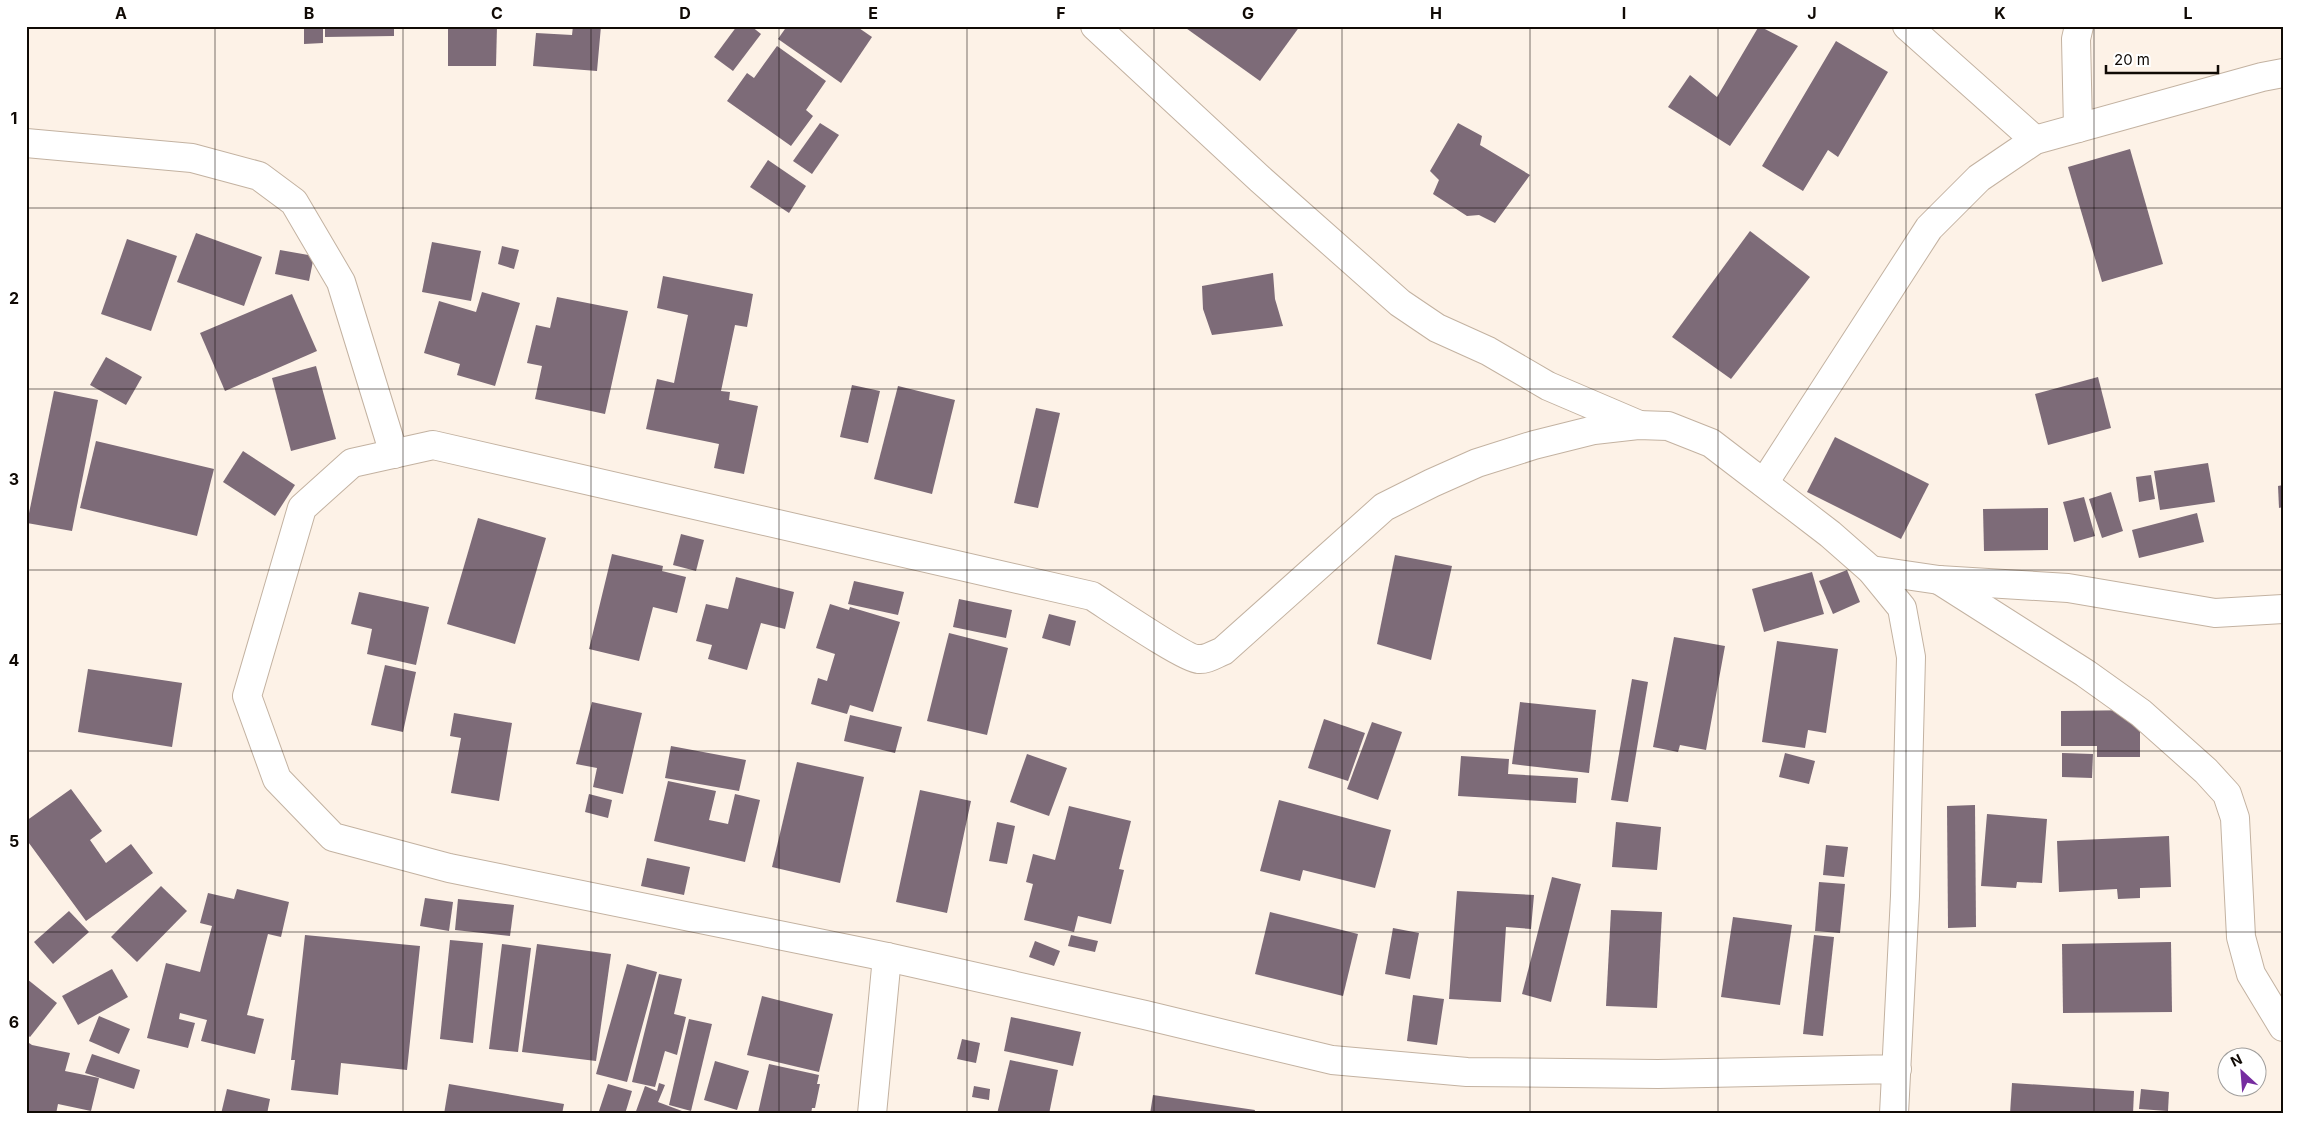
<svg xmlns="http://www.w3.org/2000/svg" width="2309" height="1140" font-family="Inter,sans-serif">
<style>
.building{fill:#7d6b78}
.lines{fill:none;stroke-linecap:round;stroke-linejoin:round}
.minor-casing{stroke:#c3b2a1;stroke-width:30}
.minor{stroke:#fff;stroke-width:28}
.grid{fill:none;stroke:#100a05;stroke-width:1;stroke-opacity:0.55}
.neatline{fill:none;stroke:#100a05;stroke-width:2}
.grid-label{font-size:16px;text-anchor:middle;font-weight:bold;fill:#100a05}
</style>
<rect width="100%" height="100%" fill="#fdf2e7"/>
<g class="building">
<path d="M304,26h19v17l-19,1z"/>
<path d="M325,26h69v10l-69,1z"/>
<path d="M448,26h49l-1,40h-48z"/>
<path d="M573,26h28l-4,45 -64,-5 3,-33 36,2z"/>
<path d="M737,26h14l10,8 -28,37 -19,-14z"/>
<path d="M787,26h69l16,11 -31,46 -63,-44z"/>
<path d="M1183,26h117l-40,55z"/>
<path d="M1759,26l39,20 -68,100 -62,-39 22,-32 27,22z"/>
<path d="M1836,41l52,31 -50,85 -10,-7 -25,41 -41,-25z"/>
<path d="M777,46l49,35 -20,29 7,6 -22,30 -64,-45 20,-28 7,5z"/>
<path d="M820,123l19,12 -27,39 -19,-13z"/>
<path d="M1458,123l24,13 -2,9 50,30 -35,48 -16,-8 -12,1 -34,-22 6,-14 -9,-9z"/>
<path d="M2130,149l33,115 -61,18 -34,-115z"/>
<path d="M768,160l38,26 -17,27 -39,-26z"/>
<path d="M1750,231l60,46 -79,102 -59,-42z"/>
<path d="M196,233l66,24 -18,49 -67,-24z"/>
<path d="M127,239l50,17 -26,75 -50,-17z"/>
<path d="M432,242l49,9 -10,50 -49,-9z"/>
<path d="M502,246l17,4 -5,19 -16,-5z"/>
<path d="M280,250l34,6 -5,25 -34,-7z"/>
<path d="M1273,273l2,26 8,27 -71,9 -9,-26 -1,-23z"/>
<path d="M663,276l90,18 -6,33 -12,-2 -14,66 9,1 -1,8 29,6 -14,68 -30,-6 5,-24 -73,-15 11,-50 17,4 14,-68 -31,-7z"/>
<path d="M482,292l38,11 -25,83 -38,-11 3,-11 -36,-11 15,-52 37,11z"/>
<path d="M292,294l25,57 -92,40 -25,-58z"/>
<path d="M557,297l71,14 -23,103 -70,-15 7,-33 -15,-3 9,-38 14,3z"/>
<path d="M106,357l36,20 -16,28 -36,-20z"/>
<path d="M316,366l20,73 -45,12 -19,-73z"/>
<path d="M2098,377l13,51 -63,17 -13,-51z"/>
<path d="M852,385l28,6 -12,52 -28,-6z"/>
<path d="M898,386l57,14 -23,94 -58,-15z"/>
<path d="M54,391l44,9 -26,131 -45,-8z"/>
<path d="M1036,408l24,5 -22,95 -24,-5z"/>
<path d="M1835,437l94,47 -28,55 -94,-47z"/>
<path d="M96,441l118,28 -17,67 -117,-28z"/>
<path d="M243,451l52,34 -20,31 -52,-34z"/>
<path d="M2208,463l7,39 -55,8 -6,-39z"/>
<path d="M2151,475l4,24 -16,3 -3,-25z"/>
<path d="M2283,485v22l-4,1 -1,-22z"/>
<path d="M2111,492l12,39 -21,7 -13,-39z"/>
<path d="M2084,497l11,39 -21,6 -11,-40z"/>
<path d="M2048,508v42l-64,1 -1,-42z"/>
<path d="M2197,513l7,29 -65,16 -7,-28z"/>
<path d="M478,518l68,20 -31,106 -68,-20z"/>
<path d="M681,534l23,6 -8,31 -23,-6z"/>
<path d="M612,554l51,12 -1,5 24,6 -9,36 -24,-6 -14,54 -50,-12z"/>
<path d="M1395,555l57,11 -21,94 -54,-16z"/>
<path d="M1847,570l13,32 -27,12 -14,-33z"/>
<path d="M1812,572l12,42 -60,18 -12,-43z"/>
<path d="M736,577l58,15 -9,37 -24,-6 -14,47 -39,-11 4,-14 -16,-4 10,-37 22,5z"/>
<path d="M854,581l50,11 -6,23 -50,-11z"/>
<path d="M359,592l70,15 -13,58 -49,-11 5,-25 -21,-5z"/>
<path d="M959,599l53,11 -6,28 -53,-11z"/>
<path d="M830,604l19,6 1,-3 50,15 -27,90 -23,-7 -3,9 -36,-10 7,-26 9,3 8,-27 -19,-6z"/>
<path d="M1049,614l27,7 -6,25 -28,-8z"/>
<path d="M949,633l59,15 -21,87 -60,-14z"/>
<path d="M1674,637l51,9 -19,104 -26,-5 -2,7 -25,-5z"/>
<path d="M1777,641l61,8 -12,84 -18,-3 -3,18 -43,-6z"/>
<path d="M385,665l31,7 -13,60 -32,-7z"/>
<path d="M88,669l94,14 -10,64 -94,-15z"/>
<path d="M1632,679l16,3 -20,120 -17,-2z"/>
<path d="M592,702l50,11 -19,81 -30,-7 4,-19 -21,-4z"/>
<path d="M1520,702l76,8 -7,63 -77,-9z"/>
<path d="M2140,710v47h-43v-11h-36v-35z"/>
<path d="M454,713l58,10 -13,78 -48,-8 10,-55 -11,-2z"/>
<path d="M850,715l52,12 -7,26 -51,-12z"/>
<path d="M1324,719l41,14 -17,48 -40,-13z"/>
<path d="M1372,722l30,10 -24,68 -31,-11z"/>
<path d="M671,746l75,14 -7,31 -74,-13z"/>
<path d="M1785,753l30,8 -6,23 -30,-7z"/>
<path d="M2062,753l31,1 -1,24 -30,-1z"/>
<path d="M1027,754l40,14 -18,48 -39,-14z"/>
<path d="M1461,756l48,3 -1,15 70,4 -2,25 -118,-7z"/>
<path d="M797,762l67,15 -24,106 -68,-16z"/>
<path d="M668,781l48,10 -7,29 19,4 7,-30 25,6 -15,62 -91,-21z"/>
<path d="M71,789l31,42 -12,9 16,23 25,-19 22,29 -67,48 -60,-82v-18z"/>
<path d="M920,790l51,11 -24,112 -51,-11z"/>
<path d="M589,794l23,6 -4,18 -23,-6z"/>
<path d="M1279,800l112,30 -16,58 -72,-18 -3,11 -40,-10z"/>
<path d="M1975,805l1,122 -28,1 -1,-122z"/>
<path d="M1069,806l62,15 -12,48 5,1 -13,54 -33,-8 -4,16 -50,-12 9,-36 -7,-2 7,-28 22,6z"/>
<path d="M1987,814l60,5 -5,64 -25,-1 -1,6 -35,-2z"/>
<path d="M997,822l18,4 -8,38 -18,-3z"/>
<path d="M1616,822l45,5 -4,43 -45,-3z"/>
<path d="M2169,836l2,51 -31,1v10l-22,1 -1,-10 -58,3 -2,-51z"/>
<path d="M1826,845l22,2 -4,30 -21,-2z"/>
<path d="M647,858l43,9 -6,28 -43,-9z"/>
<path d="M1552,877l29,7 -30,118 -29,-8z"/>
<path d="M1819,882l26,2 -5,49 -25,-2z"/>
<path d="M161,886l26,25 -50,51 -26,-25z"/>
<path d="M237,889l52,13 -8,35 -13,-3 -21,81 17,4 -9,35 -54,-13 6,-21 -27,-7 -1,6 16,4 -7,25 -41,-10 19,-75 34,9 12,-46 -12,-3 8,-30 26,6z"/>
<path d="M1457,891l77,4 -3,34 -25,-2 -5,75 -52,-3z"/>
<path d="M425,898l28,4 -4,29 -29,-5z"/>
<path d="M458,899l56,6 -4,31 -55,-6z"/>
<path d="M1611,910l51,2 -5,96 -51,-2z"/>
<path d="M69,911l20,21 -36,32 -19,-22z"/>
<path d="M1270,912l88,22 -15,62 -88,-22z"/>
<path d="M1733,917l59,8 -12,80 -59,-8z"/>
<path d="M1393,928l26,5 -9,46 -25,-5z"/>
<path d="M305,935l115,11 -13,124 -66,-7 -3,32 -47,-5 4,-30h-4z"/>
<path d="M1071,935l27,6 -3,11 -27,-6z"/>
<path d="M1814,935l20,2 -11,99 -20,-2z"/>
<path d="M450,940l33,3 -10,100 -33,-4z"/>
<path d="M1035,941l25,10 -6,15 -25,-9z"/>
<path d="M2171,942l1,70 -109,1 -1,-69z"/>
<path d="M502,944l29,4 -13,104 -29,-3z"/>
<path d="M537,944l74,10 -15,107 -74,-9z"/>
<path d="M627,964l30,8 -30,110 -31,-8z"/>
<path d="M112,969l16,28 -50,28 -16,-29z"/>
<path d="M659,974l23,5 -8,35 12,3 -9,38 -12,-4 -10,36 -23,-5z"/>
<path d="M27,979l30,24 -27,34 -4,-3z"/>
<path d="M1413,995l31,4 -7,46 -30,-4z"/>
<path d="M762,996l71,18 -14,58 -72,-17z"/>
<path d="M99,1016l31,13 -11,25 -30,-13z"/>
<path d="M1011,1017l70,15 -8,34 -69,-15z"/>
<path d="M689,1019l23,5 -21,87 -22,-6z"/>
<path d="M962,1039l18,4 -4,20 -19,-4z"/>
<path d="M26,1041l6,4 38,8 -5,18 34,7 -8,33 -33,-7 -2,10h-30z"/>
<path d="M92,1054l48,16 -6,19 -49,-16z"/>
<path d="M1010,1060l48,10 -9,44h-52z"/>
<path d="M715,1061l34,10 -12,39 -33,-10z"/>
<path d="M769,1064l50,11 -2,9h3l-5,24h-3l-1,6 -53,-1z"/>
<path d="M659,1083l6,2 -7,17 32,12h-55l10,-28 12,5z"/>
<path d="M2012,1083l122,8 -1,23h-123z"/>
<path d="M449,1084l115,20 -2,10h-118z"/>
<path d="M608,1084l24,7 -7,23h-27z"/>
<path d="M974,1086l16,3 -1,11 -17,-3z"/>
<path d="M227,1089l43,10 -3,15h-46z"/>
<path d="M2141,1089l28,3 -1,19 -29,-2z"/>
<path d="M1153,1095l102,15 -1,4h-104z"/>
</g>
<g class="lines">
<defs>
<g id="minor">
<path d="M1095,26l165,153 140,124 37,25 51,23 60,35 89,38"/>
<path d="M1907,26l128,114"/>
<path d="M2078,128l-2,-89 3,-13"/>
<path d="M26,143l166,15 67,18 35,26 47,80 53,172"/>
<path d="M1764,483l165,-255 50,-50 56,-38 227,-63 21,-4"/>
<path d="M1871,570l68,10 129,8 147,25 68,-4"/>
<path d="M1939,580l146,93 56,40 65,58 21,23 8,24 6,119 10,37 32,53"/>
<path d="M872,1114l15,-157"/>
<path d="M1894,1114l11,-218 6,-239 -9,-49 -31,-38 -41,-36 -119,-91 -43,-17 -30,-1 -44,5 -60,15 -57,18 -45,20 -48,24 -161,144c-8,3 -16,9 -25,8 -12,0 -90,-53 -106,-63l-659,-151 -81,18 -50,45 -55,188 30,83 56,58 116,31 438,89 258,58 187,45 135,12 191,2 239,-5"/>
</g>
</defs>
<use href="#minor" class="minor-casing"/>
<use href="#minor" class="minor"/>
</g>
<path class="grid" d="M215,26v1088M403,26v1088M591,26v1088M779,26v1088M967,26v1088M1154,26v1088M1342,26v1088M1530,26v1088M1718,26v1088M1906,26v1088M2094,26v1088M26,208h2257M26,389h2257M26,570h2257M26,751h2257M26,932h2257"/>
<rect width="2309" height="1140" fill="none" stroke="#ffffff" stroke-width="55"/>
<g transform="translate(2242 1072) rotate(334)"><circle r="24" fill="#ffffff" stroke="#9f9d9b"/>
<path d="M0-4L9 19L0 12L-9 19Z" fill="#762da0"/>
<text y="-8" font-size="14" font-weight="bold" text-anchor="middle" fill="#100a05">N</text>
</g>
<path d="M2106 65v8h112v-8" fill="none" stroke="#100a05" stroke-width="2.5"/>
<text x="2114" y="65" font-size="15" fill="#100a05" stroke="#ffffff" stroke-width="4" paint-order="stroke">20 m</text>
<rect x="28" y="28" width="2254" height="1084" class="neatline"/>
<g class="grid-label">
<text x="121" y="19">A</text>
<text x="309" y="19">B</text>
<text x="497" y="19">C</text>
<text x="685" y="19">D</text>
<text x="873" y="19">E</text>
<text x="1061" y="19">F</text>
<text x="1248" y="19">G</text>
<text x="1436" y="19">H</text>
<text x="1624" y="19">I</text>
<text x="1812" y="19">J</text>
<text x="2000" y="19">K</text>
<text x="2188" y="19">L</text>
<text x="14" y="124">1</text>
<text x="14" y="304">2</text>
<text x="14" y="485">3</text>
<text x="14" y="666">4</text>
<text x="14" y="847">5</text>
<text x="14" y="1028">6</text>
</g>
</svg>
